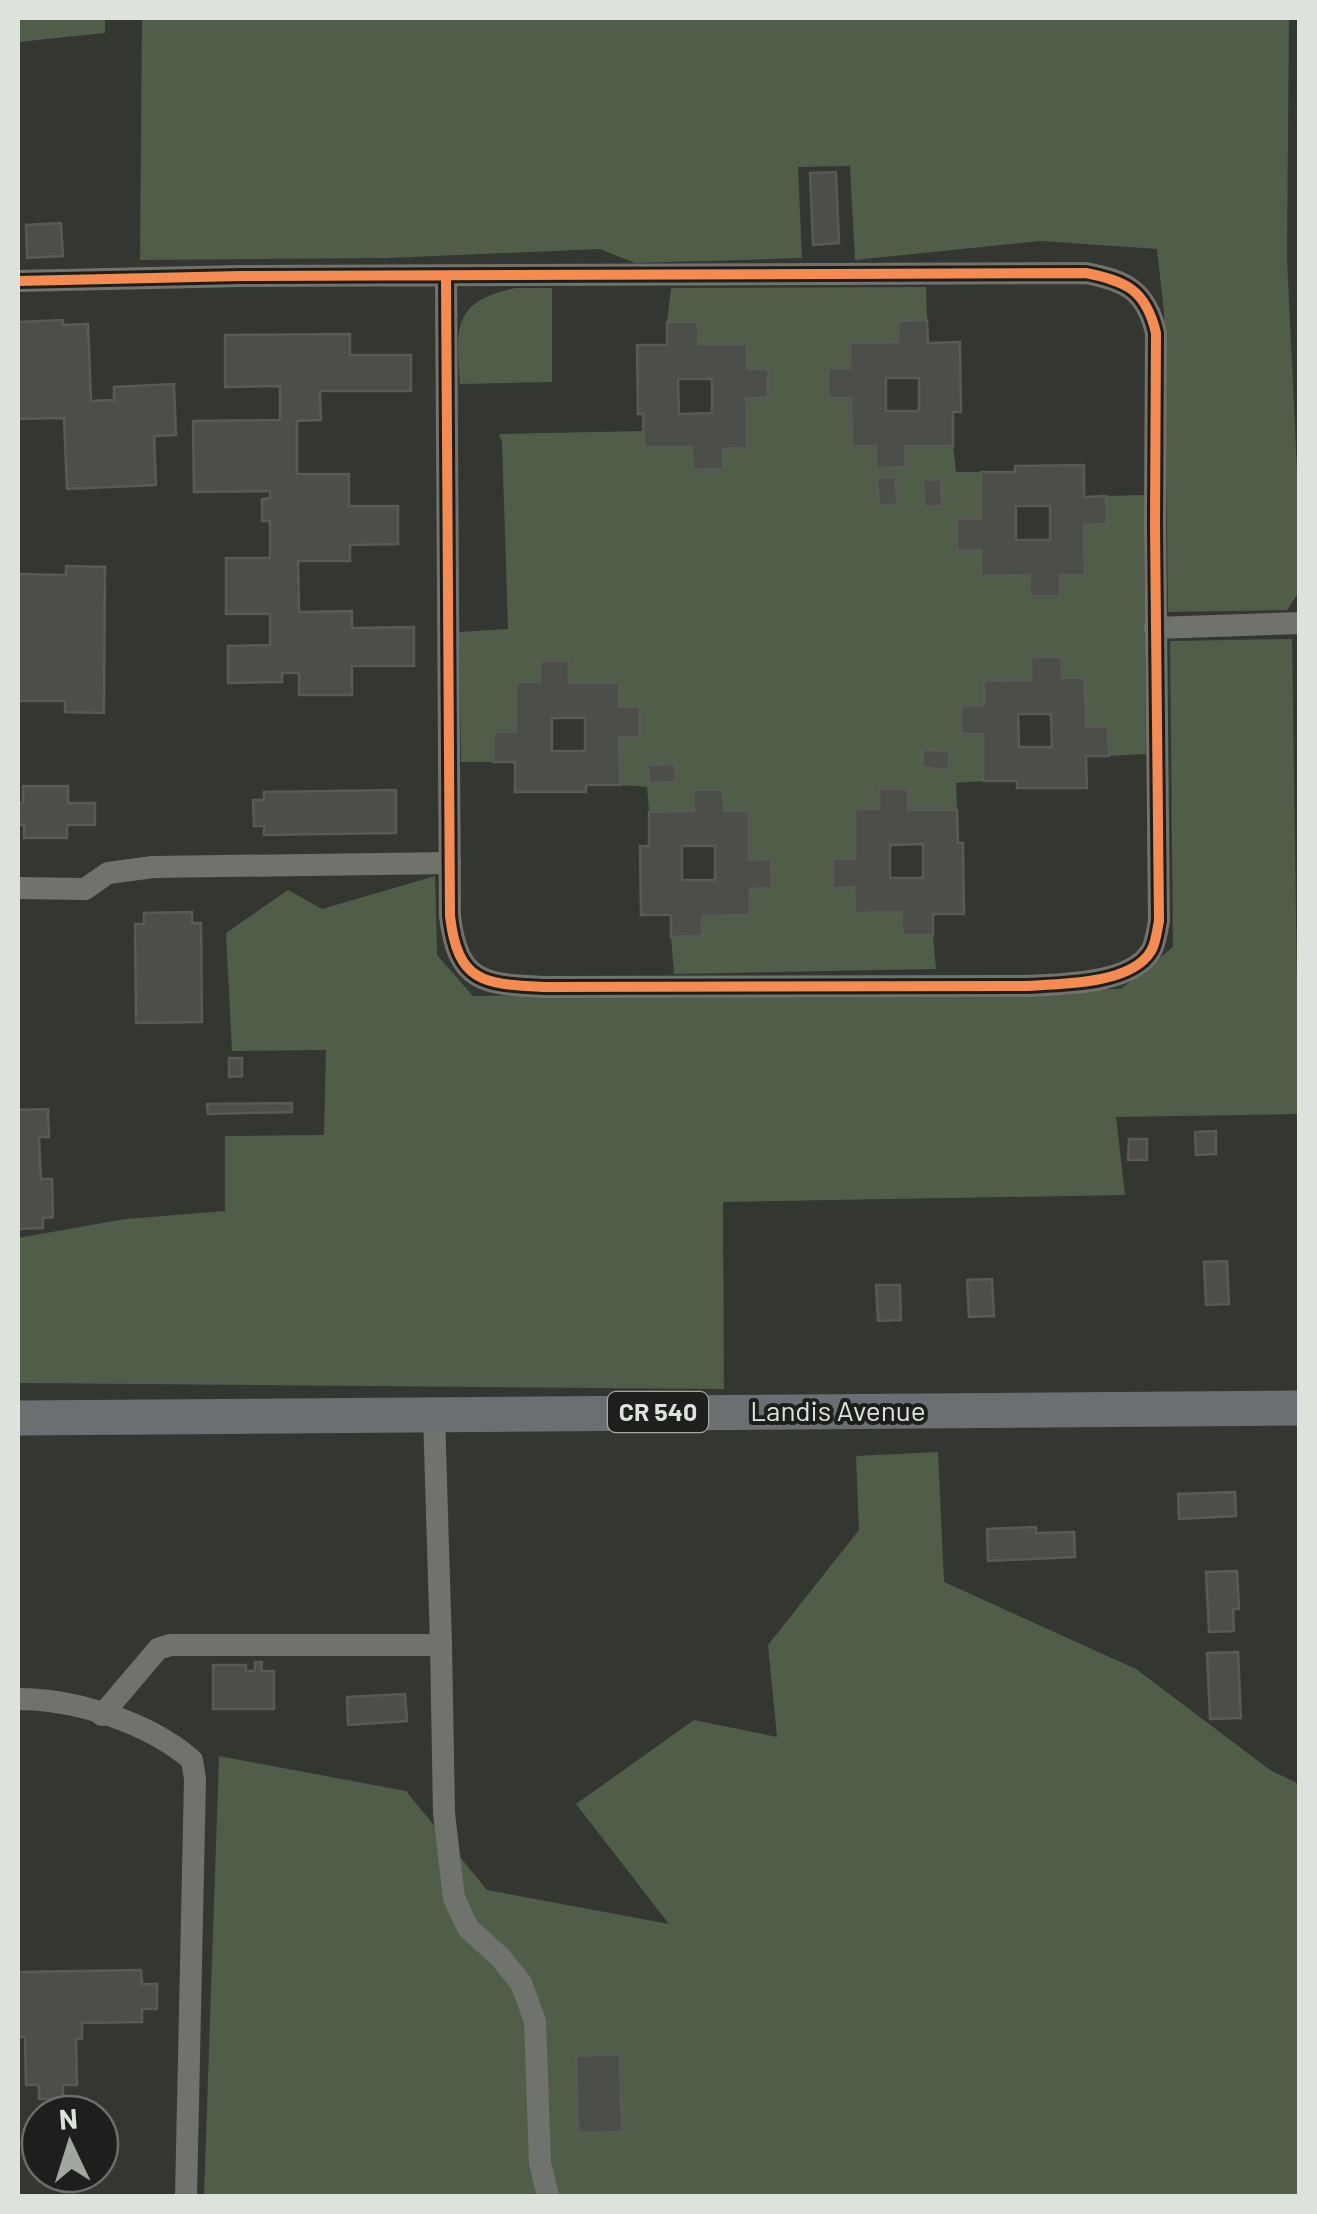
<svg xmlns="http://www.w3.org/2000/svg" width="1317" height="2214" font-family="Barlow,sans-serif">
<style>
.green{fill:#505d48}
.building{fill:#4c4e4a;stroke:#585a56;stroke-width:2.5;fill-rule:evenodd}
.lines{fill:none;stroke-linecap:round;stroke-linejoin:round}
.street{stroke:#70726e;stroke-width:22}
.primary{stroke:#6c6f71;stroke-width:35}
.cycleway-casing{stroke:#1c1f1b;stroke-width:16}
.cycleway{stroke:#f68b52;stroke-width:10}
.labels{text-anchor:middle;stroke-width:8;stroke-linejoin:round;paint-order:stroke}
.shield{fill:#1c1f1b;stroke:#a4a8a3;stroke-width:2.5}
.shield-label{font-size:25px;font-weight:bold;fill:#dee2dd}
.street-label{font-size:28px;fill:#dee2dd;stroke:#1c1f1b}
</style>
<rect width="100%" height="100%" fill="#343632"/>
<g class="green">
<path d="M18,18h87v15l-87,9z"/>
<path d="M142,18h1147l-2,240 12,253v81l-12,18 -119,2 -4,-300 -7,-63 -116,-8 -186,19 -5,-94 -52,1 4,91 -167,5 -35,-14 -213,9 -247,2z"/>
<path d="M926,287l1,33 -29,1v21l-48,1v25h-22v29l23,1 1,48h24l1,22 28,-1v-21h48l3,26h25v47h-23v31h23v26l49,-1 1,21h29v-21l24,-1v-49l22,-1v-28l38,-1 2,259 -37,2 -1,-29h-22l-1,-49h-23l-1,-21h-30v23l-47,1v24l-23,1v28h22v47l-27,2 1,27h-49l-1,-21h-27l-1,20h-23l-1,50h-22v28h21l1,25h47l1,23h30l3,34 -262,5 -3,-37 31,-1v-20l48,-1v-26l22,-1 -1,-28h-22l-1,-49h-24l-1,-21h-28l-1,21 -45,1 -2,-25 -27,-2 -1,-78 -50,-24v-22l-29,21 -24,50h-22v30h-33l-2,-130 49,-3 -6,-187 -3,-8 144,-3 1,16h48l1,23 30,-1v-20l23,-1v-104h-48l-1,-22h-30l4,-34z"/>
<path d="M516,288h36v94l-92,2c-4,-56 -8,-83 56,-96z"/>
<path d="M1292,639l7,475 -183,3 9,78 -402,7 1,187 -706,-6v-145l107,-19 100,-8v-75l99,-1 2,-85 -94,1 -6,-118 62,-43 34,19 113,-33 2,79 36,41 648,-7 52,-42 -3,-306z"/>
<path d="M938,1452l6,130 192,87 134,101 29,14v412h-1095l15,-440 187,35 81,99 182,34 -93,-120 118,-84 83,17 -9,-92 91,-115 -3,-74z"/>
</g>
<g class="building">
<path d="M836,172l3,71 -26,2 -3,-72z"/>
<path d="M61,223l2,33 -36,2 -1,-33z"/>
<path d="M63,320v5l25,-1 3,77 23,-1v-13l60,-3 2,51 -22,1 2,49 -89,4 -3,-71 -46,1v-97z"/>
<path d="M927,320l1,23 32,-1 1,70h-8v34h-48l1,21 -30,1v-22h-24l-1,-48h-23v-30h22v-25l48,-1v-21zM886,378h33v33h-33z"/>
<path d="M667,322h31v22h49v25h21v29h-22l1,50 -24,1v20l-30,1 -1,-23h-48l-1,-33h-5l-1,-69h30zM678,379h34v34l-33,1z"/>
<path d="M350,334v21h61v36h-91l1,29 -24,1v53h52v32h49v38l-48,1v16h-52l1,51 53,-1v17l62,-1v39h-62v29h-53v-22h-17v9l-54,1v-37l42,-1v-31h-44v-56h44v-37h-8v-22l8,-1v-7l-76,1 -1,-71 87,-1v-34l-55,1v-52z"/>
<path d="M1084,465v32l22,-1 1,28 -23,1 1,50h-25v21h-30v-21l-49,1v-26l-24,1v-32h24v-47h34v-6zM1016,506h34v34h-34z"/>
<path d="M896,477l1,28h-18l-2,-27z"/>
<path d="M941,479l1,27 -18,1 -1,-27z"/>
<path d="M66,566l39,1 -1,146 -39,-1v-11h-47v-127l48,1z"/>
<path d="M1031,657h31v21h23l1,49h22l1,29h-23l1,32h-70v-7h-34v-47h-22v-28l23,-1v-24l47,-1zM1018,714h33l1,33h-33z"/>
<path d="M540,661h29v22h50v24h21v30h-21l1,48h-34v7h-71v-30h-21v-30h22v-50h24zM552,718h33v33h-33z"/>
<path d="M923,749l27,3 -2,18 -26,-3z"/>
<path d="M675,764l1,18 -27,1 -1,-18z"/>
<path d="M23,786h45v17h27v22h-28v13h-43v-13h-6v-22h5z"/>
<path d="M879,789h29v21h49l1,33h5l1,71h-31v21h-31v-23l-47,1 -1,-26 -21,1v-29h22v-50h24zM923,844v34h-33v-33z"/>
<path d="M396,790v43l-132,2v-9h-10l-1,-26h11v-8z"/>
<path d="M694,790h29l1,21h25v49l22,-1 1,29 -22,1v26l-48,1v20l-31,1v-22h-30l-1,-69h9v-34l45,-1zM682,846h33v34h-33z"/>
<path d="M192,912v11h9l1,99 -66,1 -1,-99h9v-11z"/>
<path d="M229,1058h13v18l-13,1z"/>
<path d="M292,1103v9l-84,2 -1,-10z"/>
<path d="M48,1109l1,28h-10l2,42h11l1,38 -10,1v10l-25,1v-119z"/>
<path d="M1216,1131v23l-20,1 -1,-23z"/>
<path d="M1129,1139h18v21h-19z"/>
<path d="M1227,1261l2,43 -23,1 -2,-43z"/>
<path d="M992,1279l2,37 -25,1 -2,-37z"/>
<path d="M876,1285h24l1,35 -23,1z"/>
<path d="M1235,1492l1,24 -57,3 -1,-25z"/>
<path d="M1036,1527v6l38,-1 1,25 -87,4 -1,-32z"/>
<path d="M1237,1571l2,38h-6l1,22 -25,1 -3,-60z"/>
<path d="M1238,1652l3,66 -31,1 -3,-66z"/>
<path d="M255,1662h7l-1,9h13v38h-61v-44h33v6h9z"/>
<path d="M405,1694l2,27 -59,4 -1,-28z"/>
<path d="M141,1970l1,14h15v25h-15v13l-60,1v16h-6l1,46h-14v14h-24v-14h-13l-1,-48h-7v-65z"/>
<path d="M620,2054l2,78 -44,1 -2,-77z"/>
</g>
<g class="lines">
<g class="street">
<path d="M18,281l223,-5 845,-3c40,8 60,17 70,60l-1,192 4,396c-2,9 -3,22 -8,30 -20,34 -92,33 -127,35l-478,1c-60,-3 -88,-2 -96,-71l-4,-640"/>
<path d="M1155,628l145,-5"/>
<path d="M18,888l67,1 23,-16 45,-6 297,-4"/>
<path d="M441,1645l3,168 10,85 14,30 32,29 21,26 14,38 5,142 8,33"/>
<path d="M18,1699c57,0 130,23 174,61l3,19 -9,417"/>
<path d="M102,1715l56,-66 12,-4h271l-7,-231"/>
</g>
<path class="primary" d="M18,1418l1282,-10"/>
<defs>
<path id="cycleway" d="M18,281l223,-5 845,-3c40,8 60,17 70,60l-1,192 4,396c-2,9 -3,22 -8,30 -20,34 -92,33 -127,35l-478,1c-60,-3 -88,-2 -96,-71l-4,-640"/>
</defs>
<use href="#cycleway" class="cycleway-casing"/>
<use href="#cycleway" class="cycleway"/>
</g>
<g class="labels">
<rect class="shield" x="608" y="1392" width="100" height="40" rx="8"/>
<g class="shield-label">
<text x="658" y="1421">CR 540</text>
</g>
<g class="street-label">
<text x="838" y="1421">Landis Avenue</text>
</g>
</g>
<rect width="1317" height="2214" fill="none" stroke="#dee2dd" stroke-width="40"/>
<g transform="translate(70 2144) rotate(356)"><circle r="48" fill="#1c1f1b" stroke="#6a6d69" stroke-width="2.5"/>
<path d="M0-8L18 38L0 25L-18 38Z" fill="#a2a6a1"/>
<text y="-15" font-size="28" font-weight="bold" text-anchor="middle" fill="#dee2dd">N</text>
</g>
</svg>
